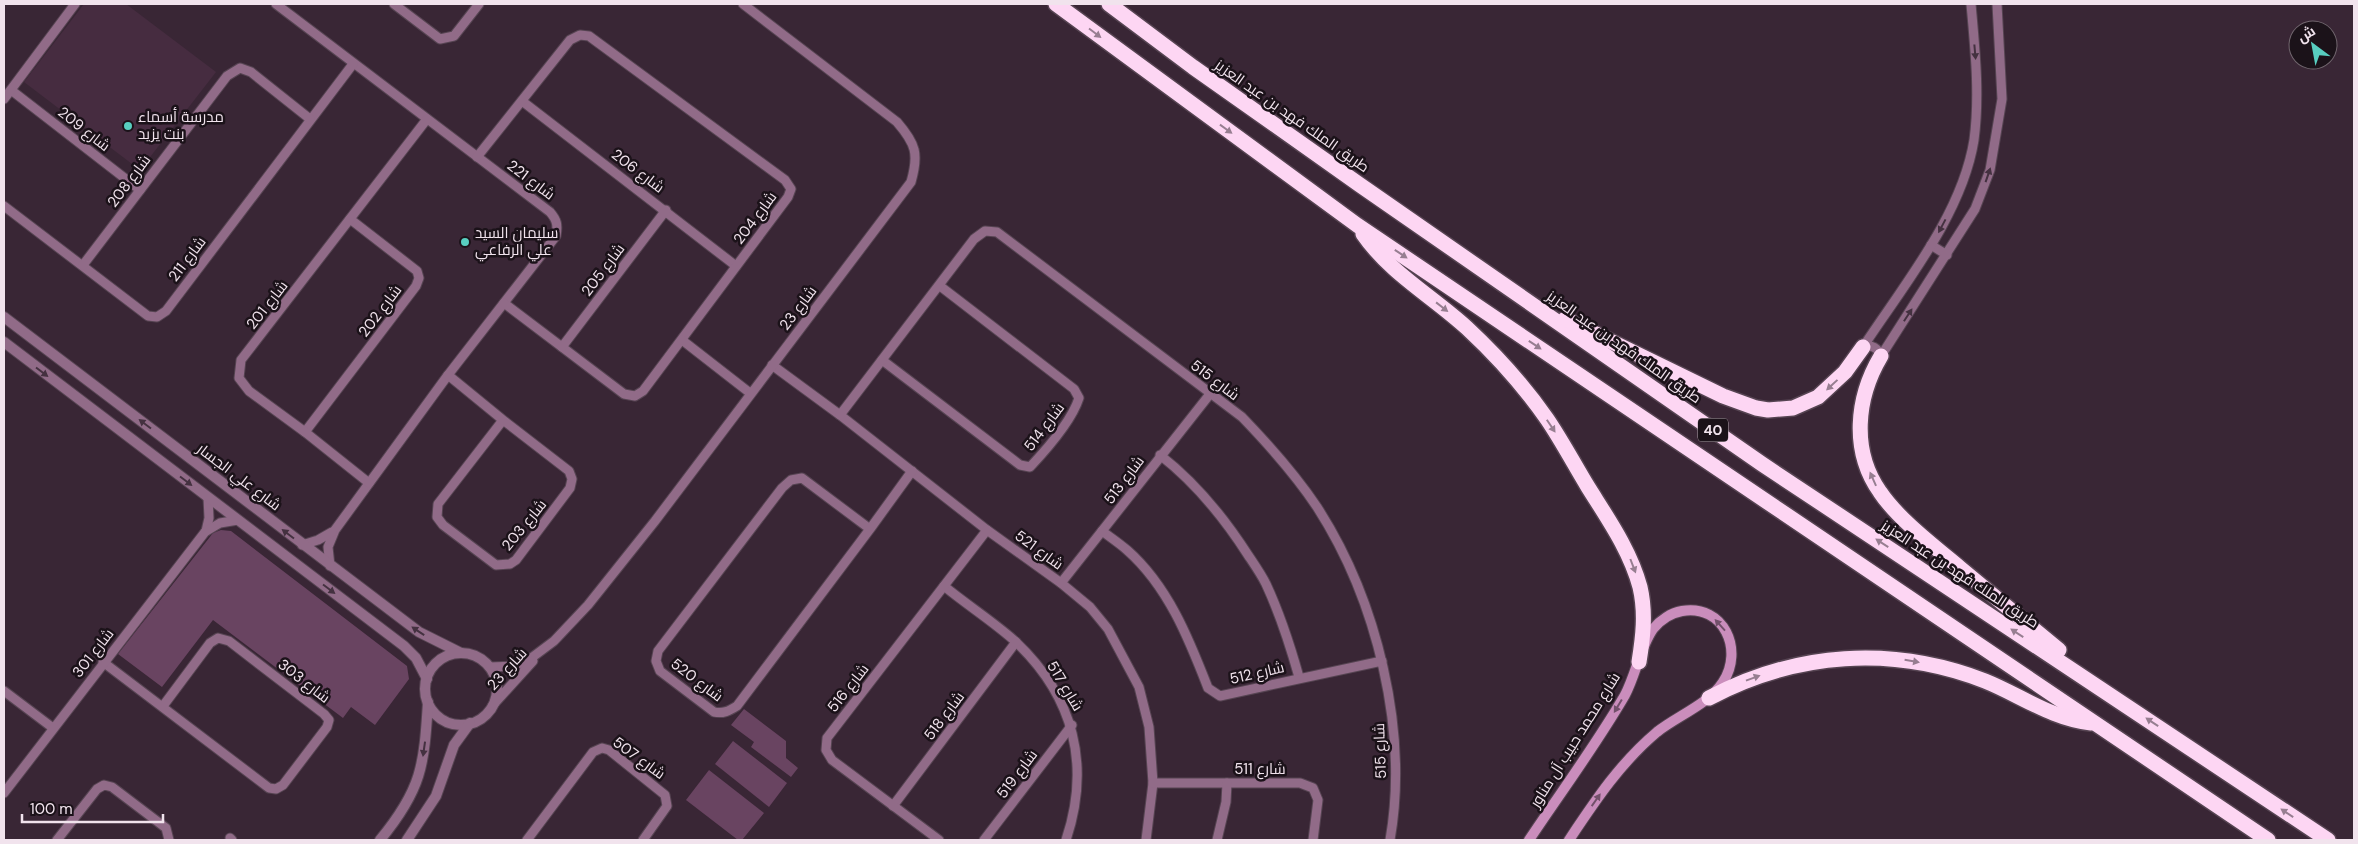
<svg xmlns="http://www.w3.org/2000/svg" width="2358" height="844" font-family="'DM Sans',Cairo,sans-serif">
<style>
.built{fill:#462c40}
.green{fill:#694461}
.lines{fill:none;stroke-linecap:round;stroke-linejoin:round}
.minor-casing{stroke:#564452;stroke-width:11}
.tertiary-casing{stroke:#564452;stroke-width:12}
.secondary-casing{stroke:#564452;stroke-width:12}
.motorway-casing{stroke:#564452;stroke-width:18}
.minor{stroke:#916b88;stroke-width:9}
.tertiary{stroke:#916b88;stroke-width:10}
.secondary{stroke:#ca8dbc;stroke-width:10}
.motorway{stroke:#fdd6f3;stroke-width:15}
.oneway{fill:#977e91}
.oneway2{fill:#443140}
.oneway3{fill:#72506a}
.poi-dot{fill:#58cec0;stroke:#1b1219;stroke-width:2}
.labels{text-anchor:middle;stroke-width:5;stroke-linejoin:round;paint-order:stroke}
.shield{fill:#1b1219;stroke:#b1a4ad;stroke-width:1}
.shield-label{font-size:14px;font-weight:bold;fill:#f1e3ed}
.street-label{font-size:15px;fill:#f1e3ed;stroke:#1b1219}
.poi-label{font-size:15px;fill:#f1e3ed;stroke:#1b1219;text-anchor:start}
</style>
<rect width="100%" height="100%" fill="#392635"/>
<path class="built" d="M84,4h42l90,68 -76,98 -116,-88z"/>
<g class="green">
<path d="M221,530l10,1 176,135 2,13 -34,46 -24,-18 -8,11 -130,-98 -51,67 -44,-33 95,-121z"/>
<path d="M744,709l42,32v17l12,10 -7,9 -40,-30 3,-5 -23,-17z"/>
<path d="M733,741l54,42 -18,24 -54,-43z"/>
<path d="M709,770l55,43 -22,27h-4l-52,-40z"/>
</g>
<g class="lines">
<defs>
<g id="minor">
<path d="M276,4l274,208c7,8 8,13 6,24l-108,139 -113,155 -7,17 2,19"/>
<path d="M394,4l46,35 14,-3 25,-32"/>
<path d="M11,90l129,100"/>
<path d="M4,99l71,-95"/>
<path d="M522,101l214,165"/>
<path d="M477,157l93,-117 10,-5 9,1 196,144 6,9 -3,8 -145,194 -8,5 -11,-2 -120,-91"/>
<path d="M4,206l144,110 9,1 9,-6 187,-247"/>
<path d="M1931,245l16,10"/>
<path d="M83,265l144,-189 13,-8 11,4 59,47"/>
<path d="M682,340l68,53"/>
<path d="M562,347l104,-137"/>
<path d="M1863,347c9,-3 15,1 18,9l94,-147 15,-39 12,-71 -5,-95"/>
<path d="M1863,347c40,-61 99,-132 111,-207 6,-45 1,-91 -3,-136"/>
<path d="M882,360l138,105 10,2c16,-17 42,-47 49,-69l-5,-9 -134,-103"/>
<path d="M772,365l68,50 147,115 74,53 29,24 18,22 31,58 10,40 4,56 -7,57"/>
<path d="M448,375l55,45 -65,84 -1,13 6,8 53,40 14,-1 6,-4 54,-72 2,-9 -3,-8 -66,-51"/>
<path d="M840,415l134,-176 11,-8 12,1 245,185c27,28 53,57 75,90 60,93 92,224 73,333"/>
<path d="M305,432l111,-146 3,-8 -2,-7 -67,-52"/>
<path d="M1160,455c36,28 63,61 88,100 6,9 13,19 18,29 14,30 24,61 33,93"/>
<path d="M369,483l-64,-51 -56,-41 -10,-13 2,-18 186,-241"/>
<path d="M870,529l-133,177c-8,5 -14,8 -23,6l-54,-41 -4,-10 2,-10 124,-163 9,-8 11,-2 68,51 42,-58"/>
<path d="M206,531l3,-13 -1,-20"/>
<path d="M1102,531c8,6 17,12 25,19 41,36 62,89 81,138l12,8 162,-35"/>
<path d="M302,545l16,-5 14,-8"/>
<path d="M1061,583l149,-189"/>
<path d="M944,586c23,19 50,36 72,56 58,55 75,123 50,198"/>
<path d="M103,662l166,126 7,1 7,-4 44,-58 2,-7 -5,-6 -95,-73 -11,-3 -8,5 -47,63"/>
<path d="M490,667l24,-1 16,-7 24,-18 34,-36 67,-84 256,-339c8,-28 5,-38 -14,-60l-154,-118"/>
<path d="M4,691l49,37"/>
<path d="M493,705l40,-44"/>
<path d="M1153,783h147l13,5 5,12 -5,40"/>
<path d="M4,793l201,-261 15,-9 18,-3"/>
<path d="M893,806l123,-164"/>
<path d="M230,838l2,2"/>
<path d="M57,840l40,-51 7,-4 8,2 54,41 3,12"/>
<path d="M527,840l66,-88 9,-4 7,2 56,45 2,11 -24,34"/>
<path d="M939,840l-107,-80 -6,-10 1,-12 160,-208"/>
<path d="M984,840l88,-115"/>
<path d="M1217,840l9,-38 1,-19"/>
</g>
<g id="tertiary">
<path d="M4,317l415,315 42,21"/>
<path d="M4,342l400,304 12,12 11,21"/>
<circle cx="461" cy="689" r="36"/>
<path d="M380,840c42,-51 44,-74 48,-138"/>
<path d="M407,840l29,-44 18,-51 16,-22"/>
</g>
<path id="secondary" d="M1529,840c32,-48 67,-95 96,-145 11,-21 15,-47 28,-66 7,-9 18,-16 29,-18 42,-7 62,39 41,71 -14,22 -46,34 -66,50 -37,31 -62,69 -88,108"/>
<g id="motorway">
<path d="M1056,4l301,221 911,615"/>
<path d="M1109,4l84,63 167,118 402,279 566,376"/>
<path d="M1363,234c27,39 69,62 104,94 29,27 57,58 80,91 15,22 27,45 41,68 20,32 42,63 52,100 6,26 3,50 -1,75"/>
<path d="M1565,319l158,77 33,12 12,2 25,-2 25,-11 27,-25 18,-25"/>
<path d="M1881,356c-25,42 -30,95 -1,136 18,27 55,55 80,76 33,27 66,55 99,82"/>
<path d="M1709,698c87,-46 183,-53 276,-17 35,14 67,38 106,42"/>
</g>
</defs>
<use href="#minor" class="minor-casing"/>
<use href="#tertiary" class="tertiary-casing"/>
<use href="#secondary" class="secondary-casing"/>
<use href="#motorway" class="motorway-casing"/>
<use href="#minor" class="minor"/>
<use href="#tertiary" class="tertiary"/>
<use href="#secondary" class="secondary"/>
<use href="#motorway" class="motorway"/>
</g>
<defs><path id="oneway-solid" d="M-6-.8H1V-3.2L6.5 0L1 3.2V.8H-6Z" transform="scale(1.25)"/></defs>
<g class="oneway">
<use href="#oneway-solid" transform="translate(1095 33) rotate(37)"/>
<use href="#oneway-solid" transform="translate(1226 129) rotate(36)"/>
<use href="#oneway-solid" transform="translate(1401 254) rotate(34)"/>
<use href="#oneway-solid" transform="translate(1442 307) rotate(38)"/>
<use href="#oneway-solid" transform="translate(1535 345) rotate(34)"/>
<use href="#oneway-solid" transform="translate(1832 385) rotate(137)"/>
<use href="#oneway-solid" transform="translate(1551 426) rotate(56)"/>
<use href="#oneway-solid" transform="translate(1873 479) rotate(-114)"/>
<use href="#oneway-solid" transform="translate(1882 543) rotate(-147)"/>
<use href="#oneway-solid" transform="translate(1633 566) rotate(69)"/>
<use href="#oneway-solid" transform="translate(2017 633) rotate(-147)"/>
<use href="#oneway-solid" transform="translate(1912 661) rotate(10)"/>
<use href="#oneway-solid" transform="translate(1753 678) rotate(-20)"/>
<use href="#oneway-solid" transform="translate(2152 722) rotate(-146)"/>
<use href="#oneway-solid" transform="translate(2287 813) rotate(-146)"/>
</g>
<g class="oneway2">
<use href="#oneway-solid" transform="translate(1975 52) rotate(85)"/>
<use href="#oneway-solid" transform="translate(1988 175) rotate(-71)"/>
<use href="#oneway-solid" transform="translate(1942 226) rotate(118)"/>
<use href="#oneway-solid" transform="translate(1908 315) rotate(-57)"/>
<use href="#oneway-solid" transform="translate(42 372) rotate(37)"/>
<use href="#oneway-solid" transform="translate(145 424) rotate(-143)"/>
<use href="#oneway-solid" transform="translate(186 481) rotate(37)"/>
<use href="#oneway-solid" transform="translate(288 534) rotate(-143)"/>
<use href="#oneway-solid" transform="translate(329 589) rotate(37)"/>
<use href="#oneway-solid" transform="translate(418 631) rotate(-146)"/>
<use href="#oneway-solid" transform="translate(424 749) rotate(98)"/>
</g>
<g class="oneway3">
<use href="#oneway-solid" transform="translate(1720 625) rotate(-132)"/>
<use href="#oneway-solid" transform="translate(1618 706) rotate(121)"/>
<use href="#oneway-solid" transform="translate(1596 800) rotate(-55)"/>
</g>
<g class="poi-dot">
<circle cx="128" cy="126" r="5"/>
<circle cx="465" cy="242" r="5"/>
</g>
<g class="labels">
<rect class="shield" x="1698" y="418.5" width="30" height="23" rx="4"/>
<g class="shield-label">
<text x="1713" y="435">40</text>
</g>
<g class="street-label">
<text transform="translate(1292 116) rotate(35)" y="5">طريق الملك فهد بن عبد العزيز</text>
<text transform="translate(84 129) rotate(38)" y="5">شارع 209</text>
<text transform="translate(638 171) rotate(37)" y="5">شارع 206</text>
<text transform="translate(531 180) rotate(37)" y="5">شارع 221</text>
<text transform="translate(129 181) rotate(-53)" y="5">شارع 208</text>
<text transform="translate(755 218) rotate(-53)" y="5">شارع 204</text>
<text transform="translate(187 259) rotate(-53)" y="5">شارع 211</text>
<text transform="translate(603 270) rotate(-53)" y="5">شارع 205</text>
<text transform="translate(267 305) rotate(-52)" y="5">شارع 201</text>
<text transform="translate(798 308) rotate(-53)" y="5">شارع 23</text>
<text transform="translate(380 311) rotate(-53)" y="5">شارع 202</text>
<text transform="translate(1624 347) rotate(35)" y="5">طريق الملك فهد بن عبد العزيز</text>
<text transform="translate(1215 380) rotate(37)" y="5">شارع 515</text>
<text transform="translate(1044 427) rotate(-53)" y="5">شارع 514</text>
<text transform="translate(239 477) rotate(37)" y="5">شارع علي الجسار</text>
<text transform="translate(1124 480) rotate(-53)" y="5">شارع 513</text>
<text transform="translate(524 525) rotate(-51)" y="5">شارع 203</text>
<text transform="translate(1039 550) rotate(36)" y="5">شارع 521</text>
<text transform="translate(1960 574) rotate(33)" y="5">طريق الملك فهد بن عبد العزيز</text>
<text transform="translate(93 653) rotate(-52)" y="5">شارع 301</text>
<text transform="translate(507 669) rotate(-48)" y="5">شارع 23</text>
<text transform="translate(1257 673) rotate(-13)" y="5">شارع 512</text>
<text transform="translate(697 680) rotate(37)" y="5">شارع 520</text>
<text transform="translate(304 681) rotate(38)" y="5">شارع 303</text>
<text transform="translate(1065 686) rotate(59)" y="5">شارع 517</text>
<text transform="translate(848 688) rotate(-52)" y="5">شارع 516</text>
<text transform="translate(944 716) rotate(-53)" y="5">شارع 518</text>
<text transform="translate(1575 740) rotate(-58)" y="5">شارع محمد حبيب آل مناور</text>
<text transform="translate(1380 751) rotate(-92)" y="5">شارع 515</text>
<text transform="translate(639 758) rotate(36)" y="5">شارع 507</text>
<text x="1260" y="774">شارع 511</text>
<text transform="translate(1017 774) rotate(-53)" y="5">شارع 519</text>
</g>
<g class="poi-label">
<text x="138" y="122">مدرسة أسماء<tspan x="138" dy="17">بنت يزيد</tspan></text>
<text x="475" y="238">سليمان السيد<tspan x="475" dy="17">علي الرفاعي</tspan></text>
</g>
</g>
<rect width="2358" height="844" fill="none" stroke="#f1e3ed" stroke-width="10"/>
<g transform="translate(2313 45) rotate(328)"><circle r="24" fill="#1b1219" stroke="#71666e"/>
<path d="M0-4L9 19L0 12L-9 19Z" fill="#58cec0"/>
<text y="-8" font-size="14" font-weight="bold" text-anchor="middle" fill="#f1e3ed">ش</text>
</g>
<path d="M22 814v8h141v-8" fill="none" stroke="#f1e3ed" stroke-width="2.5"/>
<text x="30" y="814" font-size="15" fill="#f1e3ed" stroke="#1b1219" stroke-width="4" paint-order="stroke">100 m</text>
</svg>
